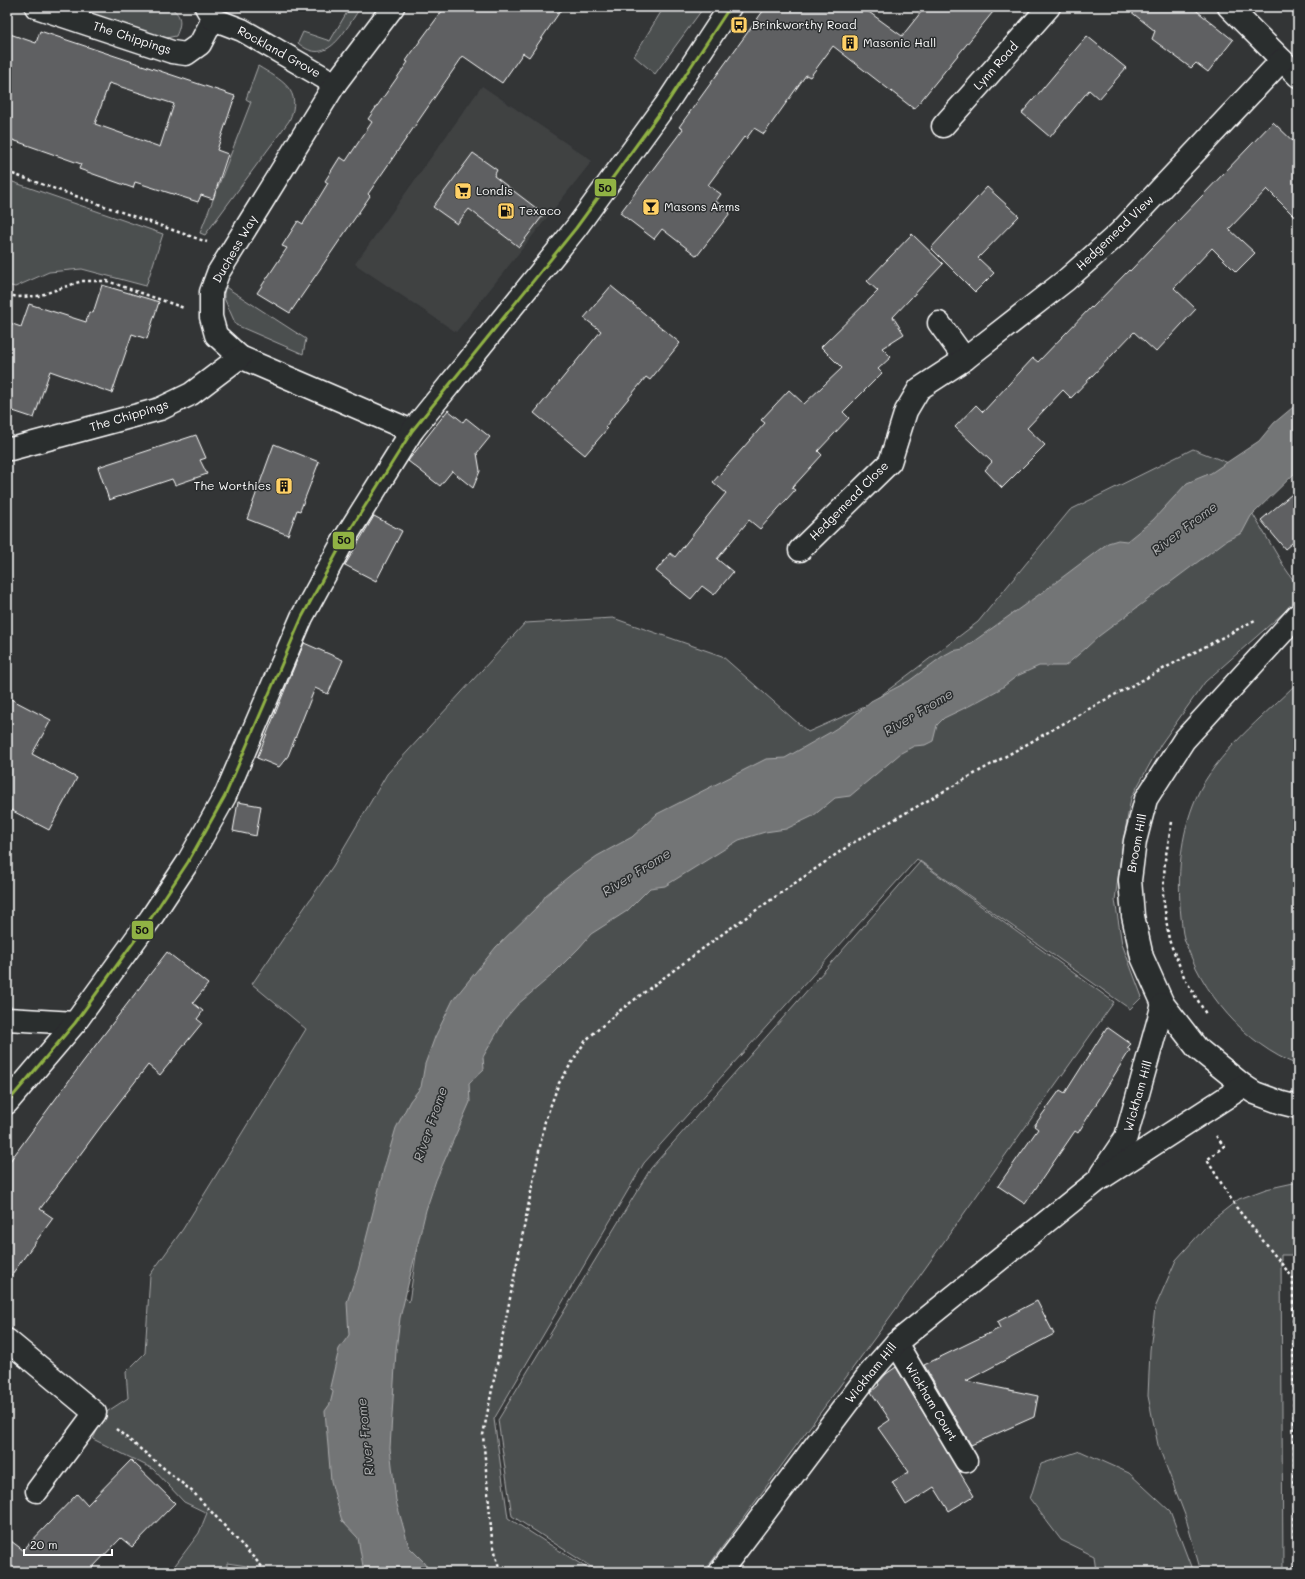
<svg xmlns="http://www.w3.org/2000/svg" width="1305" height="1579" font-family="Mali,sans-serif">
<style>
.built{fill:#404243}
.green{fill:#4c4f50;stroke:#a6a7a8;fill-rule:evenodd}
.water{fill:#737576;stroke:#abacad}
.building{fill:#5f6162;stroke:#fff;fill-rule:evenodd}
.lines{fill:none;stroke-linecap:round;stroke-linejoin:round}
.minor-casing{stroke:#fff;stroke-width:25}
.major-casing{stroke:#fff;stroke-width:25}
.path{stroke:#fff;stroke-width:2.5;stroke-dasharray:3 3;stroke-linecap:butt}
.minor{stroke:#2a2d2e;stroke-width:22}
.major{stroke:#2a2d2e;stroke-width:22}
.bus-1-casing{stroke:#2a2d2e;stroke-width:6}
.bus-1{stroke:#90b244;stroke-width:3}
.labels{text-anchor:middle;stroke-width:3;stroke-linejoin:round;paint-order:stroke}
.poi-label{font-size:12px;fill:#fff;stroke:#2a2d2e;text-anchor:start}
.street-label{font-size:12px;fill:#fff;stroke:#2a2d2e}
.water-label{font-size:13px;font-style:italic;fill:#b2b3b4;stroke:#2a2d2e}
.line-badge{stroke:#2a2d2e;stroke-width:1.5}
.pale-badge-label{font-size:11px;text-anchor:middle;font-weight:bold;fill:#111}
</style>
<rect width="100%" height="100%" fill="#333536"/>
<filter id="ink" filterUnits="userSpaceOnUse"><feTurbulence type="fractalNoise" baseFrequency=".025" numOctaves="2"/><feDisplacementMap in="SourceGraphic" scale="8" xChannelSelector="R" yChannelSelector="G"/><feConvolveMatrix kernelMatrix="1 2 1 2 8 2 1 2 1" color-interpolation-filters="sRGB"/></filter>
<g filter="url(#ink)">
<path class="built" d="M482,86l110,75 -136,171 -101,-68z"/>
<g class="green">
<path d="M71,7h98c13,7 13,16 7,29l-10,2z"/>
<path d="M350,7h11c-16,22 -33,62 -63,36l5,-11 27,9z"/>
<path d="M664,7h40l-49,67 -21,-18z"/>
<path d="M258,66c23,14 46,24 31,55l-84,114 -5,-2 51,-131 -5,-3z"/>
<path d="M7,180l156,54 -17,52 -64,-17 -33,3 -34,15 -8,-2z"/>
<path d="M224,286l82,53 -3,15 -67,-29 -12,-27z"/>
<path d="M1193,449l43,17 15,45 34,57 13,19v13l-93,82 -44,62 -30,54 -9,50 -7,52 7,44 20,53 -12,12 -213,-150 -273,304 -150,256 14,99 85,54h-339l-7,-6 -20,-3v9h-57l29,-39 8,-20 -23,-11 -31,-33 -60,-30 12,-26 23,-15 -2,-26 19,-19 5,-78 33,-46 123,-200 -54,-45 81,-118 54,-92 138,-151 88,-5 109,38 86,76 59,-26 111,-84 92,-112zM417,1249l-8,53 -24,-26z"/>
<path d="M1298,682v383c-53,-20 -97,-73 -114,-127 -2,-6 -2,-14 -3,-21 -4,-40 -1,-82 15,-119 19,-44 68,-82 102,-116z"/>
<path d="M920,862l194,140 -205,289 -205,281h-105l-87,-56 -14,-96 153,-252z"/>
<path d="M1298,1182v73h-17l2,317h-82l-16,-57 -27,-70 -10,-49 2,-46 5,-42 21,-48 35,-39 28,-22 27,-10z"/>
<path d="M1080,1451l49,22 41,38 23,61h-97l-2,-16 -33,-16 -31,-41 11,-35z"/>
</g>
<path class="water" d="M1298,403v67l-47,46 -9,17 -15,7 -128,96 -13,12 -21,18h-26l-22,10 -17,13 -29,16 -27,13 -7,7 -4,16 -8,4 -11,1 -13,7 -51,43 -15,2 -22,18 -27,13 -21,3 -26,8 -74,46 -15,2 -23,23 -36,23 -12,14 -28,28 -34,29 -12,14 -22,38 1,12 -15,14 1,19 -34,78 -10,30 -26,108 -4,32 -6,98 6,53 13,46 15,15 6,10h-66l-6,-34 -16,-17 -11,-40 -6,-70 5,-7 3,-12 -3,-5 9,-38 10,-14 -2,-33 11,-32 27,-105 11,-37 14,-27 11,-14 4,-23 10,-27 18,-37 43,-53 44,-43 6,-9 27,-22 24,-17 35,-19 25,-23 109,-55 19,-1 44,-25 19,-12 23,-20 38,-20 34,-25 9,-5 11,-2 81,-58 64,-48 10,-3 9,1 26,-21 34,-37 24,-10 48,-32 15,-18z"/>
<g class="building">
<path d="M445,7h118l-34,50 -6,-4 -21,30 -39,-27 -95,138 2,2 -80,117 -33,-20 30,-45 -5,-2 7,-11 9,-14 5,3 25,-41 -3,-2 15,-24 6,4 26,-39 -4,-3 40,-57 -2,-1 14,-20z"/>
<path d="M766,7h96l40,29 23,-29h72l-83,102 -81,-63 -23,31 -4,-2 -42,59 -10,-6 -8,11 -2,-2 -36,48 13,9 -5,7 14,12 -33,43 -35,-27 -8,10 -34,-26 63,-84 -4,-2z"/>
<path d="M1125,7h67l41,33 -25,32 -12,-9 -5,5 -39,-29 3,-8z"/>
<path d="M40,31l195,65 -18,54 11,4 -15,45 -12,-4 -3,7 -63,-20 -2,6 -54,-19 2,-5 -74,-26v-105l29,10zM109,83l65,21 -14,43 -65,-23z"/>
<path d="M1087,36l39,32 -27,31 -10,-9 -39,47 -28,-24z"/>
<path d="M1273,122l25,24v74l-31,-31 -38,40 26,24 -19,19 -24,-24 -38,40 22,21 -40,43 -22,-20 -63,66 -8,-8 -36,38 18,17 -43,43 -17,-18 7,-8 -37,-35 21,-22 7,7 50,-54 5,4 53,-55 1,1 37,-38 1,1z"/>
<path d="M473,153l24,17 -3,6 50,38 -25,33 -50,-38 -12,15 -24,-17z"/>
<path d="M987,187l32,29 -41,42 16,15 -19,19 -44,-44z"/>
<path d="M912,234l31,30 -50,53 11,17 -22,14 9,9 -13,12 4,4 -39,39 6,6 -31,33 4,4 -30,33 3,2 -35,39 -11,-9 -32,39 16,13 -19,23 -12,-9 -11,13 -35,-28 14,-18 5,4 51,-64 -13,-11 52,-59 -4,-3 28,-30 15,14 38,-36 -21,-21 57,-56 -11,-10z"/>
<path d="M102,285l57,17 -12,37 -15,-5 -20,59 -62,-22 -16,47 -27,-9v-87l14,5 8,-23 57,18 3,-10 4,1z"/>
<path d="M611,286l69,57 -30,37 -4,-3 -41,50 2,2 -22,26 -51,-42 67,-82 -17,-13z"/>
<path d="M448,410l15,12 3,-4 24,19 -13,16 3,18 -7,17 -21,-17 -12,15 -32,-25z"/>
<path d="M196,435l10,23 -6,2 7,14 -32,11 -3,-6 -63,21 -11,-33z"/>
<path d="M274,444l45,18 -19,49 -3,-1 -9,25 -41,-16z"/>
<path d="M1298,489v49l-13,11 -24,-29z"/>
<path d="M374,516l28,15 -26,50 -31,-16z"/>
<path d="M304,643l39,17 -15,34 -13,-6 -27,68 -9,11 -22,-9z"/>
<path d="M7,697l44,23 -19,34 45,24 -28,52 -42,-22z"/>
<path d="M238,802l23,4 -5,30 -23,-5z"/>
<path d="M167,952l41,32 -15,19 10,8 -6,8 5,4 -42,52 -12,-10 -41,53 -67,91 13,9 -46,63v-116l75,-102z"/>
<path d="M1107,1027l24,17 -4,4 3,2 -52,83 -3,-2 -50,73 -27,-18 40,-57 -4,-3 26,-36 5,3z"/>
<path d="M1037,1301l17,33 -88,47 72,15 -4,21 -63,28 -47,-80 76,-37 -3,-6z"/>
<path d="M896,1367l78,129 -25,15 -15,-24 -28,18 -14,-23 17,-10 -31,-44 12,-8 -19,-28 8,-7 -1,-2 8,-9z"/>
<path d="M131,1460l44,43 -43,44 -11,-9 -33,34h-81v-34l16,12 54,-56 10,11z"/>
</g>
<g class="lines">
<defs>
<g id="minor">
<path d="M36,7l136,45 14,2 14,-10 13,-25"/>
<path d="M206,7l7,12 29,11 93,54"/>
<path d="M393,7l-58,77 -117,189 -7,19v25l5,18 24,22 172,74"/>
<path d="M1229,7l69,69"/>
<path d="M943,126l106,-119"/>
<path d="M939,323l26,36"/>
<path d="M7,448l4,1 149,-40 31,-15 49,-37"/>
<path d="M800,550l90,-88 16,-51 13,-22 46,-30 101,-79 53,-47 163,-173"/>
<path d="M1298,615l-114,125 -38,59 -11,42 -5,39 3,36 9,41 21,47 34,44 47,38 11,7 27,10 16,4"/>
<path d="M7,1019l68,4"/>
<path d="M1101,1174l25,-37 37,-133"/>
<path d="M7,1340l88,73 -58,78"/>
<path d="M896,1343l70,118"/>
<path d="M720,1572l149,-198 27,-31 201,-162 147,-95"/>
</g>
<path id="major" d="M7,1103l68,-80 76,-105 37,-56 37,-66 77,-179 43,-79 67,-107 164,-203 91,-125 63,-96"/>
</defs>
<use href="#minor" class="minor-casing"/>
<use href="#major" class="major-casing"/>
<g class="path">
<path d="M7,172l200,70"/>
<path d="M7,294l10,3 21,-1 44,-15h25l77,27"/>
<path d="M1172,822l-7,38 -2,36 6,44 16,39 21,35"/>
<path d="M1216,1136l8,10 -17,14 29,47 57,71 2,294"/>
<path d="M116,1429l78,64 73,79"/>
<path d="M500,1572l-8,-33 -9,-104 62,-314 14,-38 27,-43 32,-28 107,-80 126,-88 252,-143 154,-82"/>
</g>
<use href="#minor" class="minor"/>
<use href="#major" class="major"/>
<defs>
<path id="bus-1" d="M7,1103l68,-80 76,-105 37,-56 37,-66 77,-179 43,-79 67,-107 164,-203 91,-125 63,-96"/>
</defs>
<use href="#bus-1" class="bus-1-casing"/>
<use href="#bus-1" class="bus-1"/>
</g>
</g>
<defs>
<symbol id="bus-square" viewBox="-11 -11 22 22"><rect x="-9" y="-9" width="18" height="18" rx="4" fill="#ffd166" stroke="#2a2d2e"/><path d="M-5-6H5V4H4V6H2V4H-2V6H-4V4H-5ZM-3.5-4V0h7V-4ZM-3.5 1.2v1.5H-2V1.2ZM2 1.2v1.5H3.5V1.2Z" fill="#111"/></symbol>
<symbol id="building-square" viewBox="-11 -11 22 22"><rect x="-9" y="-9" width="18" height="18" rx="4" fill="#ffd166" stroke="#2a2d2e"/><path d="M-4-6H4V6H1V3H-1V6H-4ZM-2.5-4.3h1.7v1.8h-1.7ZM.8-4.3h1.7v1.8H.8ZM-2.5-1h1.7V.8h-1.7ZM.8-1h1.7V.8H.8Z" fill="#111"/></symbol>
<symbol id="supermarket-square" viewBox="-11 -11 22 22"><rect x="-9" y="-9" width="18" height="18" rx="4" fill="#ffd166" stroke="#2a2d2e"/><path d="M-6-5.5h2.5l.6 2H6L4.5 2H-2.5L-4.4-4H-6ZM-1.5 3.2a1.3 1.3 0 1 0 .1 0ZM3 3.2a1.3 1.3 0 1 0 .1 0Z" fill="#111"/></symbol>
<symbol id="bar-square" viewBox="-11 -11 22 22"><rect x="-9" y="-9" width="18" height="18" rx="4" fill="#ffd166" stroke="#2a2d2e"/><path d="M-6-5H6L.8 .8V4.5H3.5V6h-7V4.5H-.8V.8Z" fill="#111"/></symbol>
<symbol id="fuel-square" viewBox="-11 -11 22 22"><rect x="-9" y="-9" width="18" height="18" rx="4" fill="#ffd166" stroke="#2a2d2e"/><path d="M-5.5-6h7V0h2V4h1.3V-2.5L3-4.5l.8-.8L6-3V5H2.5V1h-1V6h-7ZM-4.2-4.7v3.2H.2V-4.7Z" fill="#111"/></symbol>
</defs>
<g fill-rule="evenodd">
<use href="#bus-square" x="729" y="15" width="20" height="20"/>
<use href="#building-square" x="840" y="33" width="20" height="20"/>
<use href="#supermarket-square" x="453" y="181" width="20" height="20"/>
<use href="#bar-square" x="641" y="197" width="20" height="20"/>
<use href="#fuel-square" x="496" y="201" width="20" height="20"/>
<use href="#building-square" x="274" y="476" width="20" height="20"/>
</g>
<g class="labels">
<g class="poi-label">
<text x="752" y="29">Brinkworthy Road</text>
<text x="863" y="47">Masonic Hall</text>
<text x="476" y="195">Londis</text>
<text x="664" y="211">Masons Arms</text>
<text x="519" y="215">Texaco</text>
<text x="271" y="490" text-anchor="end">The Worthies</text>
</g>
<g class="street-label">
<text transform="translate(132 38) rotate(18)" y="4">The Chippings</text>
<text transform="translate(279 52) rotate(29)" y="4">Rockland Grove</text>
<text transform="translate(996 66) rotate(-48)" y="4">Lynn Road</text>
<text transform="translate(1115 233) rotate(-44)" y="4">Hedgemead View</text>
<text transform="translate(235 249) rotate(-60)" y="4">Duchess Way</text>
<text transform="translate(129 416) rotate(-17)" y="4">The Chippings</text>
<text transform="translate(849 501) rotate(-45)" y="4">Hedgemead Close</text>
<text transform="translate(1137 843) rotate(-79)" y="4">Broom Hill</text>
<text transform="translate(1138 1096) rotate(-74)" y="4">Wickham Hill</text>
<text transform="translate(871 1373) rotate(-51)" y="4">Wickham Hill</text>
<text transform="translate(931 1402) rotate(59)" y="4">Wickham Court</text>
</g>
<g class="water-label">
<text transform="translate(1184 528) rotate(-37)" y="5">River Frome</text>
<text transform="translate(918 712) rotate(-31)" y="5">River Frome</text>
<text transform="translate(636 872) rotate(-32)" y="5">River Frome</text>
<text transform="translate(430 1124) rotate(-71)" y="5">River Frome</text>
<text transform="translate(365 1437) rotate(-96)" y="5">River Frome</text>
</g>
</g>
<g class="line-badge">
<rect x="594" y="178" width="23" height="19" rx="4" fill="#90b244"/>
<rect x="332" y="531" width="23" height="19" rx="4" fill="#90b244"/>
<rect x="131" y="920" width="23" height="20" rx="4" fill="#90b244"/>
</g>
<g class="pale-badge-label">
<text x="605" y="192">50</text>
<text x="344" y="544">50</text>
<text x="142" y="934">50</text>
</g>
<rect width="1305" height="1579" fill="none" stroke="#2a2d2e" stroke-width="24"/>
<rect x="12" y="12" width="1281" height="1555" fill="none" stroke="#fff" stroke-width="1.5" filter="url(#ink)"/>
<path d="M24 1549v6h88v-6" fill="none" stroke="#ffffff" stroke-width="2"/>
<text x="30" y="1549" font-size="12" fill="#ffffff" stroke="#2a2d2e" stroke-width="3" paint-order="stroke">20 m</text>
</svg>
